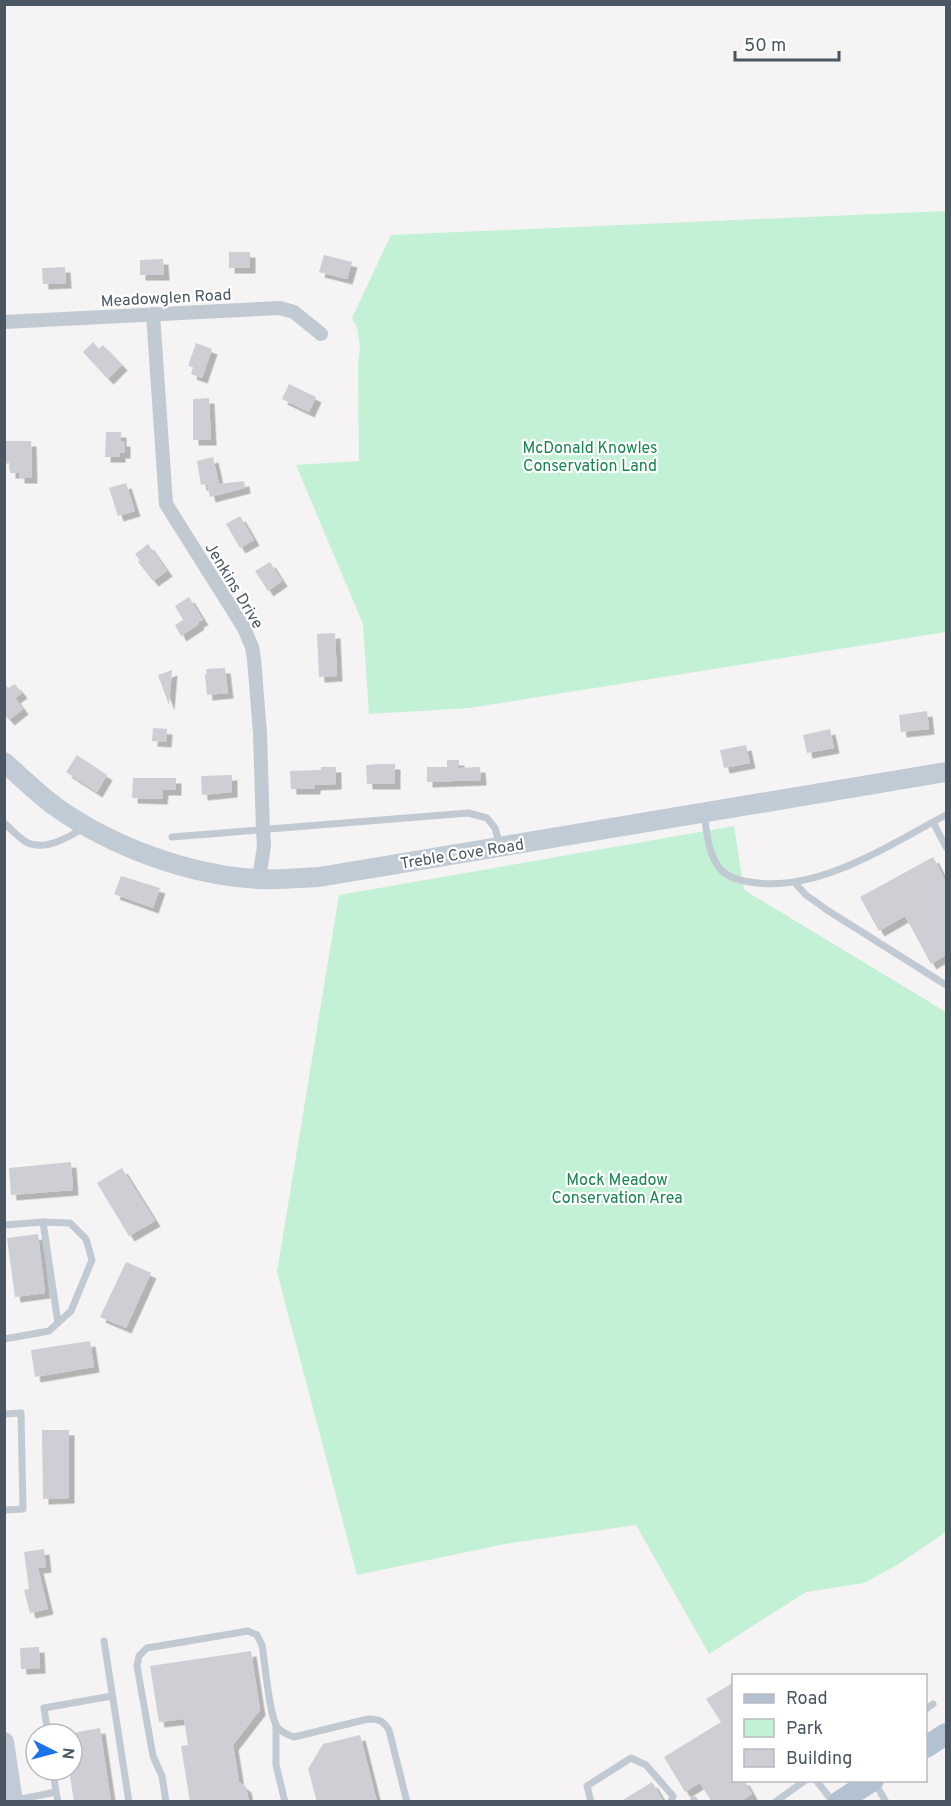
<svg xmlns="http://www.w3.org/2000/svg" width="951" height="1806" font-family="Overpass,sans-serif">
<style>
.green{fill:#c3f1d5}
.building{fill:#cdcfd5;filter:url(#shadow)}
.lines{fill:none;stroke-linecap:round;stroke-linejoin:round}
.lane{stroke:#c1cad2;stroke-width:7}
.street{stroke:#c1cad2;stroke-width:14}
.secondary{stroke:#c1cbd6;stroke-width:20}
.primary{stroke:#b3c2d1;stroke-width:22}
.labels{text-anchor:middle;stroke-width:4.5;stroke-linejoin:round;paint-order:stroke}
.street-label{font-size:16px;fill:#4a5661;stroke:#fff}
.park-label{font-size:16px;fill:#17864f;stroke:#fff}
</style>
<defs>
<filter id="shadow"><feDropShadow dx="5.5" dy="5.5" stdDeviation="0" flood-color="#0004"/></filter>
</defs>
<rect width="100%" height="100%" fill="#f5f3f3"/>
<g class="green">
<path d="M946,211v421l-477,76 -100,6 -6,-90 -67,-159 63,-4 -1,-96 2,-18 -3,-20 -5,-9 39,-83z"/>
<path d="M734,826l10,64 202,122v520l-49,33 -33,18 -58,9 -97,62 -73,-129 -131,19 -148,31 -80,-303 62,-377z"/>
</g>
<g class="building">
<rect x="229" y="252" width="21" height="16"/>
<path d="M324,255l28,7 -5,17 -28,-7z"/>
<path d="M163,259l1,16h-24v-15z"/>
<path d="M65,267l1,16 -23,1 -1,-16z"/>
<path d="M93,342l6,7 4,-4 19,20 -14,14 -25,-27z"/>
<path d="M196,343l16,6 -10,29 -11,-4 2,-7 -5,-1z"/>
<path d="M289,384l27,13 -7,15 -27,-13z"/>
<path d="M209,398l2,42h-18v-41z"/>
<path d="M106,432h15v9h4v12h-5v4h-15z"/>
<path d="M4,441h27l1,37h-13v-5h-9v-10l-6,1z"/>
<path d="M213,457l6,27 25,-3 1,7 -35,9 -3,-13 -6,1 -4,-24z"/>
<path d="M126,483l9,28 -17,5 -9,-28z"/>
<path d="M240,516l14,24 -14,8 -14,-24z"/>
<path d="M148,544l19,27 -14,10 -15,-19 2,-2 -5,-6z"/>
<path d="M270,562l12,19 -14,10 -13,-20z"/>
<path d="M189,597l14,23 -5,2 1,2 -18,12 -6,-11 8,-5 -8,-14z"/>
<path d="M335,633l2,43 -18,1 -2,-43z"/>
<path d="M225,668l3,25 -21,2 -2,-21h2l-1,-5z"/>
<path d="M172,670l-3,35 -11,-30z"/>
<path d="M4,683l4,5 7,-4 7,9 -7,5 8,11 -14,11 -5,-6z"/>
<path d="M927,711l2,18 -28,3 -2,-17z"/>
<path d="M153,728l14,1 -1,13 -14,-1z"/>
<path d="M830,729l4,19 -27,5 -4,-18z"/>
<path d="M746,745l4,18 -26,5 -4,-18z"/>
<path d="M77,755l30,20 -10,17 -31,-20z"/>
<path d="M447,760h12v8l21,-1 1,13 -54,2v-15h20z"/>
<path d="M380,764h15v20h-28l-1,-19z"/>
<path d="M321,767h15v17l-21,1v4h-24l-1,-18 31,-1z"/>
<path d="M232,775v17l-30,3 -1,-19z"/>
<path d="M133,778h43v12h-13l-1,9 -30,-1z"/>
<path d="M933,857l13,25v73l-15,9 -26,-48 -26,15 -19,-34z"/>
<path d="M121,876l39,12 -7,20 -39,-14z"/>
<path d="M71,1162l2,28 -62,5 -2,-27z"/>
<path d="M122,1168l33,53 -26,15 -32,-53z"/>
<path d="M38,1234l7,59 -30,4 -8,-59z"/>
<path d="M126,1262l25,11 -25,55 -26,-11z"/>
<path d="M90,1341l4,26 -59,10 -4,-27z"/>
<path d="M42,1430h27v68l-26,1z"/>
<path d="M44,1549l2,18 -8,1 10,41 -18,4 -6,-23 5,-1 -5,-37z"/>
<path d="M39,1647l1,21 -19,1 -1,-21z"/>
<path d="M251,1651l9,59 -27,35 6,37 7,5 3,15h-59l-9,-56 7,-1 -4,-26 -25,3 -9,-56z"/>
<path d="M734,1682v98h10l8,14 -12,8h-28l-12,-19 -15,9 -21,-35 57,-35 -15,-23z"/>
<path d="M100,1728l11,74h-37l-5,-32h3v-37z"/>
<path d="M360,1735l17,67h-60l-9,-33 15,-25z"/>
<path d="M652,1782l12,20h-44z"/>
</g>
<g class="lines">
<g class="lane">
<path d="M704,814c3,19 4,41 17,56 8,8 18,10 29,12 67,12 139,-37 196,-67"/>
<path d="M933,822l13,25"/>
<path d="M4,823c7,6 14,14 22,19 18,10 44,-5 58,-15"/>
<path d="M172,837l296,-24 19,5 8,10 5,17"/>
<path d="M795,883l11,12 21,15 119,75"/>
<path d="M43,1222l15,101"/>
<path d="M4,1225l39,-3 27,1 16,16 6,21 -21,51 -22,20 -45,8"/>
<path d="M4,1414l17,-1 2,96 -19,1"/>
<path d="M104,1641l25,161"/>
<path d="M926,1709l7,-5"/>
<path d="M276,1726v39l9,37"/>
<path d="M48,1734l-4,-26 68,-12"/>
<path d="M53,1770l3,22"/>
<path d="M816,1780l17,22"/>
<path d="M875,1783l11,19"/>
<path d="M16,1800l40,-8 2,10"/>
<path d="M694,1800l1,2"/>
<path d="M166,1802l-4,-26 -9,-20 -16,-90 2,-10 8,-8 101,-17 9,4 5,10c3,16 7,73 16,83 5,5 10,7 16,9l74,-18c10,0 15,1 21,11l18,72"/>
<path d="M591,1802l-4,-16 44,-28 15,7 27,31 -2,6"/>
<path d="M775,1802l31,-22"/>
</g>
<g class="street">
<path d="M153,314l13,190 78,124 8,19 2,12 6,74 3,98 1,15 -5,33"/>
<path d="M4,322l276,-14 14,4 27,22"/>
</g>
<g class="secondary">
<path d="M4,762c17,15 34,32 52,45 56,40 135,69 204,72 19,1 39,-1 59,-2l627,-105"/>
<path d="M4,1742l9,60"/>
</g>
<g class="primary">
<path d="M926,1747l20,-13"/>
<path d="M839,1802l34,-22"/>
</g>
</g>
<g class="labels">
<g class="street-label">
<text transform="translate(166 297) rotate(-3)" y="6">Meadowglen Road</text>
<text transform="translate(235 585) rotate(59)" y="6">Jenkins Drive</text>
<text transform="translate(462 853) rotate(-9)" y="6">Treble Cove Road</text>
</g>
<g class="park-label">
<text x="590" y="453">McDonald Knowles<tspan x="590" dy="18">Conservation Land</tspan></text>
<text x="617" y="1185">Mock Meadow<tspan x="617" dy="18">Conservation Area</tspan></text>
</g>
</g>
<rect width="951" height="1806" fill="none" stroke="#4a5661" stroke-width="12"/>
<rect x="732" y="1674" width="195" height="108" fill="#ffffff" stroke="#b7bbc0" stroke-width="1.5"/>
<rect x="744" y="1694" width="30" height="9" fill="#b3c2d1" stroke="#b7bbc0" stroke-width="1.5"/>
<text x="786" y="1704" font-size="18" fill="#4a5661">Road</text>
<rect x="744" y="1719" width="30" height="18" fill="#c3f1d5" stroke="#b7bbc0" stroke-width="1.5"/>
<text x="786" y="1734" font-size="18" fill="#4a5661">Park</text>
<rect x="744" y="1749" width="30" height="18" fill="#cdcfd5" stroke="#b7bbc0" stroke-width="1.5"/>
<text x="786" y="1764" font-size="18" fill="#4a5661">Building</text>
<g transform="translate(54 1752) rotate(96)"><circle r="28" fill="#ffffff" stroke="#b7bbc0" stroke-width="1.5"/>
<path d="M0-4.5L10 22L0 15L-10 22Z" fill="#1a73e8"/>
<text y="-9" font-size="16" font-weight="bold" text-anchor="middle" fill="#4a5661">N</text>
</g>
<path d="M735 51v9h104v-9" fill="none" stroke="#4a5661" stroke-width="3"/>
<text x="744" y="51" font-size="18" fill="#4a5661" stroke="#ffffff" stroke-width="4.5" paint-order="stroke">50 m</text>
</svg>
